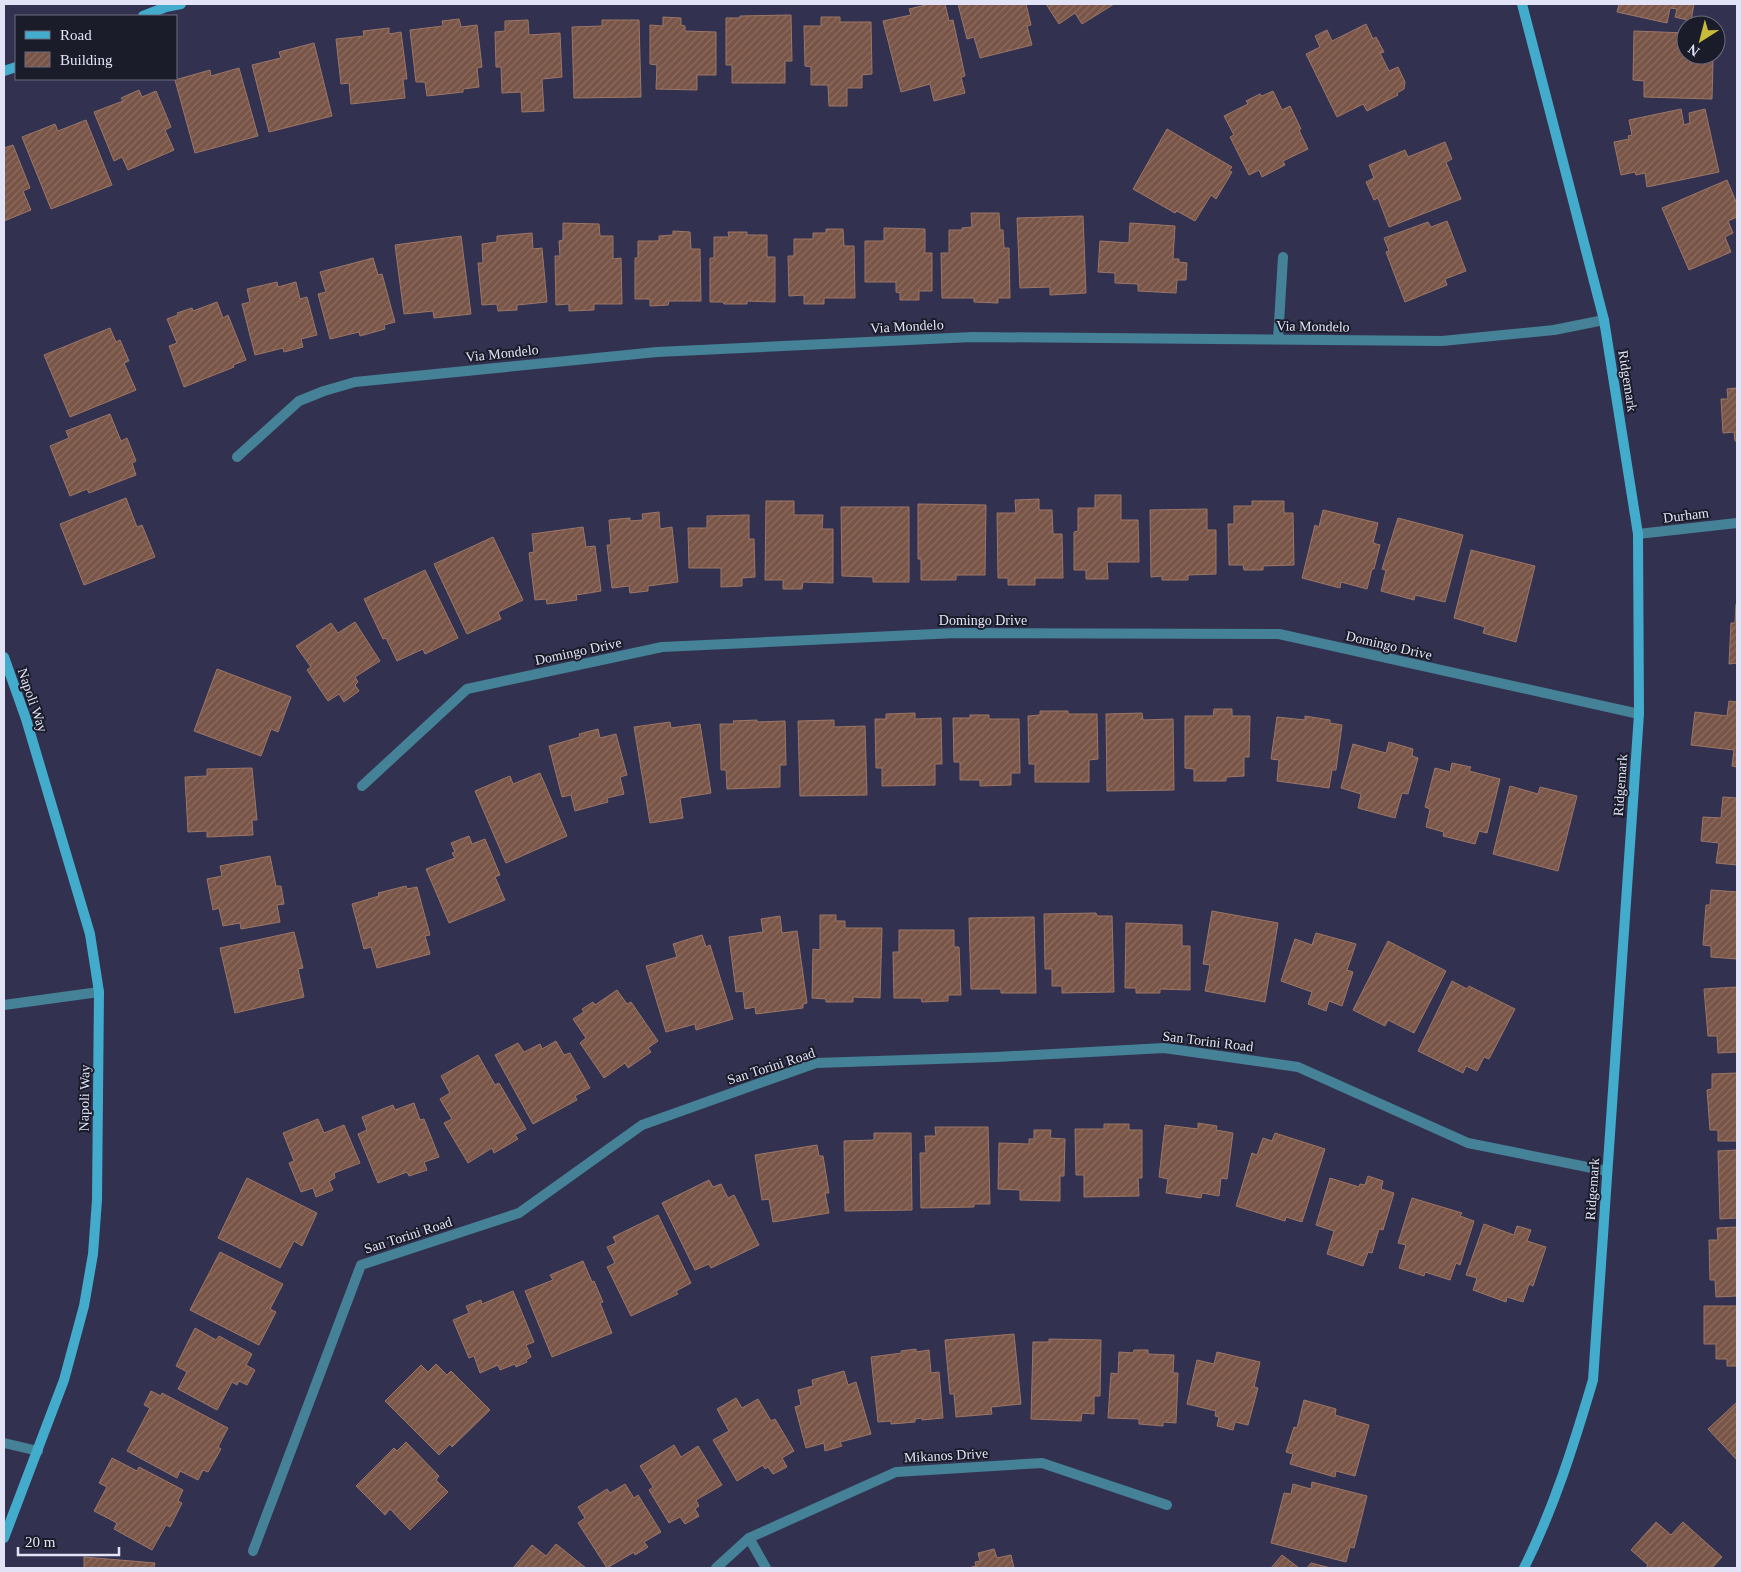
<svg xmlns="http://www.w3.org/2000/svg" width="1741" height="1572" font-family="'Times New Roman',serif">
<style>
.building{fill:url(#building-hatch);stroke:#9c7667}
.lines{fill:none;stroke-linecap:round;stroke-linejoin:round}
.street{stroke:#458297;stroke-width:10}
.secondary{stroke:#43accd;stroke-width:10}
.labels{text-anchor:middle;stroke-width:4;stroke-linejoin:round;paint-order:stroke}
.street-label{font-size:14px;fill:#e2e3f7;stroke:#1b1c2a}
</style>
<defs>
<pattern id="building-hatch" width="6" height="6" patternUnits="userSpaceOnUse" patternTransform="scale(1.25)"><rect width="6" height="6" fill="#795547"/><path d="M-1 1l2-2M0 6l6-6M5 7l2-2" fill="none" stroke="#8c6d62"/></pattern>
</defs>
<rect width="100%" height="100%" fill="#323250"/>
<g class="building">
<path d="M930,4h15l4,17 4,-1 12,56 -4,1 4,16 -31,8 -4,-17 -29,8 -18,-71 28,-6 -2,-6z"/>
<path d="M958,4h68l5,21 -4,1 5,19 -52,13 -6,-21 -7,2z"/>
<path d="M1046,4h68l-32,20 -7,-11 -16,11z"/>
<path d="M1619,4h75l-3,17 -16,-4 2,-8 -7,-1 -3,15 -50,-11z"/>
<path d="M791,15l1,46h-7v22h-53v-18h-6v-47h14v-2z"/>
<path d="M663,17l18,1v7l4,1v5l31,1v43h-19v15l-41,-1 1,-24 -7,-1v-39l13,1z"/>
<path d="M821,17h19v5h31l1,52 -10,1v13h-15v18h-18l-1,-21h-17v-18l-6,-1 -1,-40h17z"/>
<path d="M459,19l2,8 16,-2 5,42 -5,1 2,19 -16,2v3l-36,4 -2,-14h-9l-6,-52 33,-4 -1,-5z"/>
<path d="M528,20l1,15 31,-2 2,44 -20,2 2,32 -22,1 -1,-20 -19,1 -1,-26h-5l-1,-35 10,-1v-10z"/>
<path d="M602,20h37l2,77 -67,1 -2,-71 30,-1z"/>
<path d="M1366,24l7,15 3,-2 8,15 -4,1 9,18 9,-4 7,15 -1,7 -7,4 1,2 -31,16 -4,-7 -26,13 -31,-63 14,-7 -5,-11 12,-6 5,11z"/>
<path d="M389,28v6l12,-2 6,47h-4l2,19 -54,6 -2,-21 -8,1 -5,-45 28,-3 -1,-5z"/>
<path d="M1634,31l52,2v22h9v6h18l-1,38 -68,-2v-16l-11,-1z"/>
<path d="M314,43l18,73 -63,16 -17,-67 29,-7 -2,-6z"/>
<path d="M239,68l19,68 -63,17 -20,-73 35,-10 1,6z"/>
<path d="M139,90l3,7 14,-6 15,36 -6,3 9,20 -46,20 -6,-13 -8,4 -20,-49 29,-11 -2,-3z"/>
<path d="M1273,91l9,19 8,-4 11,23 -2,1 9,19 -25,12 2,4 -23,12 -3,-7 -10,5 -19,-38 4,-2 -10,-19 24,-12 -2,-3 14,-7 2,2z"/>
<path d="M1681,109l3,16 6,-2 -1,-10 16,-4 14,63 -72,15 -2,-14 -9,2 -1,-3 -14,3 -7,-33 15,-3 -1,-3 4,-1 -3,-15z"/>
<path d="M86,120l26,65 -61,24 -29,-72 33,-13 3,7z"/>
<path d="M1167,129l65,38 -3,4 3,1 -16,27 -5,-4 -16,26 -18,-10 -2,2 -42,-24z"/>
<path d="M1445,142l7,17 -6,3 15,37 -72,28 -11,-29 -4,2 -8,-18 8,-4 -5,-13 36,-15 3,7z"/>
<path d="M13,145l17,43 -7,3 8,19 -27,11v-73z"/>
<path d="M1727,180l10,24v13l-9,4 5,12 -8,4 6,15 -42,18 -27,-62z"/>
<path d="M971,213h28l1,17h3l1,18h5l1,50h-12v5l-24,-1v-4h-32l-1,-45h8v-23h13v-2l10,-1z"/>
<path d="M1083,216l3,77 -36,2v-8l-30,1 -3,-70z"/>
<path d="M1447,221l19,50 -21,8 2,6 -42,17 -19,-50 3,-1 -5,-13 44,-16 3,5z"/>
<path d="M563,223l36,1 1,12h13v23l8,-1 1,46h-28v6l-25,1v-7l-13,1 -1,-49h5l-1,-15 4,-1z"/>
<path d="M1130,223l45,3 -2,33h6v3l8,1 -1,17h-9l-1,13 -38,-2v-7l-23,-1v-10l-17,-1 2,-31 29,2z"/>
<path d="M884,228l41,1v24h7v38h-13v9h-19v-7l-4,-1v-10h-31v-41h19z"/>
<path d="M826,229h17l1,17h10l1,52h-31v6h-20v-9l-15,1 -1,-40h6v-17h19v-6h13z"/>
<path d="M673,231l17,1 1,17h9l1,52h-32l-1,4 -18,1v-7h-15v-41h3v-17h21v-5l14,-1z"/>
<path d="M728,232h19v3h20v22h8v45l-28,-1v3h-23l-1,-2h-13v-44h4v-21h15z"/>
<path d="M532,233l1,16 9,-1 5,54 -30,3v5l-19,1 -1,-7 -15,1 -4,-42h5l-1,-19 15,-2v-6z"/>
<path d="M461,236l10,78 -37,4 -1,-7 -29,3 -9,-69z"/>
<path d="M373,258l5,17 4,-1 13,48 -11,3 1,4 -25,7 -1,-4 -29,7 -12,-45 8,-2 -6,-20z"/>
<path d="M277,282l1,5 18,-5 4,17 7,-2 10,38 -16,4 2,8 -19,5 -1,-4 -28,7 -13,-51 8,-2 -3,-13z"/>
<path d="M217,302l6,16 5,-3 18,45 -13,5 1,2 -50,20 -15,-41 8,-3 -10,-24 11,-4 -1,-2 15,-5 1,3z"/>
<path d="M110,328l6,14 4,-2 9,21 -5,2 12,27 -66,27 -26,-62z"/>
<path d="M1737,388v53h-2l-1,-9 -11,1 -2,-34h7l-1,-10z"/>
<path d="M110,414l11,27 6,-3 9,23 -4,2 4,12 -47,18 -2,-4 -17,7 -20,-50 19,-8 -3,-7z"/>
<path d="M1095,495h26v25h17l1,42h-32l1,17h-22v-9h-12v-38l4,-1v-23h17z"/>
<path d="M126,498l11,29 5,-2 13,32 -71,28 -24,-61z"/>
<path d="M1039,499v11h13l1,24h9l1,44h-28v7h-27v-7h-10l-1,-65h19l-1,-13z"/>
<path d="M766,501h28v14h29l-1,14h11v54l-30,-1 -1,7h-19v-9h-18z"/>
<path d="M1252,501h32v12h9l1,52 -31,1v4h-19l-1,-5h-14l-1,-41h6v-18h18z"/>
<path d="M918,504l68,1 -1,70h-29v5h-35v-21h-3z"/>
<path d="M841,507h68v75h-36v-5l-31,-1z"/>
<path d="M1207,509v21h9v44l-28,1v5h-26v-4l-11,1 -1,-67z"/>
<path d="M1323,510l55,13 -5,20 7,2 -6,24h-2l-5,20 -26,-7 -1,6 -38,-10 13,-53 4,2z"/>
<path d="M659,512l1,17 12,-2 6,55 -30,4v5l-18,2 -1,-7 -17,2 -5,-43h4l-2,-25 21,-2v3l13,-1 -1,-6z"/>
<path d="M749,515v24h5l1,38 -13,1v8l-21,1v-19h-32l-1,-40h19v-12z"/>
<path d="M1398,518l65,17 -18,67 -30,-7 -1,5 -33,-9 5,-21 -4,-1z"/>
<path d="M583,527l3,20 9,-1 6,45 -25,4 1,5 -30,4 -1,-5 -11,1 -6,-47 5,-1 -2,-18z"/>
<path d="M493,537l30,63 -25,12 3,7 -34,15 -33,-70z"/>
<path d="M1471,550l64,16 -19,76 -33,-9 2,-6 -31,-9z"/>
<path d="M425,570l33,68 -33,16 -2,-5 -26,12 -11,-23 -3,1 -19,-40z"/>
<path d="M1736,604h1v59l-8,1 2,-41h4z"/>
<path d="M355,622l25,39 -25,16 3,5 -3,3 4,6 -15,11 -5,-8 -11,7 -21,-31 4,-3 -15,-21 35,-23 7,10z"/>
<path d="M217,669l74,28 -13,35 -7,-3 -10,27 -67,-25z"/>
<path d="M1729,701l8,1v65l-5,-1 2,-16 -43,-5 4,-33 32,4z"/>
<path d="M1214,709h18v7h18l-1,41h-5v19l-18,1v4h-32v-12l-9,-1v-52h28z"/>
<path d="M1040,711h28v3h29l1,45 -9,1v22h-54v-18h-6l-1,-48 12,-1z"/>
<path d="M915,713v6l26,-1 1,46h-7v21l-53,1v-18h-6l-1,-49h11v-5z"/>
<path d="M1142,713l1,7 30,-1 1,71 -67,1 -1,-77z"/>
<path d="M970,715h19v4h30l1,54h-9v12l-31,1v-6h-20v-18h-6l-1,-44h17z"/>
<path d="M1305,716l25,4v3l12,2 -6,45h-4l-3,18 -52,-7 2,-21 -8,-1 6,-42 28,3z"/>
<path d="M757,720v2l28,-1 1,44h-6v22l-53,2 -1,-19h-5l-1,-46h14l-1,-3z"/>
<path d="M834,720v7l31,-1 2,69 -67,1 -2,-75z"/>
<path d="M670,722l1,6 29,-4 11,69 -31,5 3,20 -33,5 -16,-96z"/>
<path d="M598,729l2,9 16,-4 11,41 -7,2 4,17 -17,4 1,4 -33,9 -4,-16 -9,2 -13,-51 31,-9 -1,-3z"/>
<path d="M1389,742l24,7 -1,7 6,2 -10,36 -6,-1 -7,25 -37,-10 3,-14 -20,-6 12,-44 33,9z"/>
<path d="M1452,763l19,4 -2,4 31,8 -13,54 -8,-2 -4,13 -32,-8 1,-4 -18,-5 4,-18 -5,-2 10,-39 15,4z"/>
<path d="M252,768l5,52h-5l1,15 -46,2v-6l-19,1 -3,-55 22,-1v-7z"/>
<path d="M540,773l27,63 -61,27 -31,-72 35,-15 3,8z"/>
<path d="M1510,786l28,8 2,-7 37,9 -19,75 -65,-17z"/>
<path d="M1723,797l14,1v67l-21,-2 3,-20 -18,-2 2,-24 18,1z"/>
<path d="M469,836l3,8 13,-5 15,36 -5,2 10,23 -56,23 -23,-54 29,-11 -3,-5 3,-1 -4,-9z"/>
<path d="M270,856l6,30h5l3,18 -7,1 3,17 -39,7 -1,-6 -17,3 -4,-18 -6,2 -6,-31 15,-3 -2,-10z"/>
<path d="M406,886l1,3 10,-2 13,48 -5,1 5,18 -53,14 -6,-21 -7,2 -12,-45 27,-8 -1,-3z"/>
<path d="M1711,890l26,2v67l-26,-2v-11l-8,-1 3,-40h4z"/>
<path d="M1212,911l66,12 -13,79 -60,-11 5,-26 -7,-1z"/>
<path d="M1096,913l1,3h15l2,76 -52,1v-7h-10v-17h-7l-1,-55z"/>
<path d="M820,915h16v6h9v7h37l-2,70 -27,-1v5h-27v-3l-14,-1 1,-49 7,1z"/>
<path d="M780,916l2,17 15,-2 10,72 -4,1v4l-47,6 -1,-7 -10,2 -2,-18 -7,1 -7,-55 34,-5 -2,-13z"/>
<path d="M1034,917l2,76h-35v-4h-30l-2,-71z"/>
<path d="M1126,923l56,2v21h8v44l-30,-1v4h-24v-5h-11z"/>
<path d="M899,930h55v17h5l2,48h-13v6l-26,1 -1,-4h-27l-1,-46h6z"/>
<path d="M294,932l9,36 -5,1 6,28 -69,16 -15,-65z"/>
<path d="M1316,933l40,11 -9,26 6,2 -11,34 -13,-5 -3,10 -18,-7 4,-12 -31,-11 14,-42 17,6z"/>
<path d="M702,935l4,12 4,-2 23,74 -37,11 -1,-6 -29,8 -20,-66 31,-9 -4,-13z"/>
<path d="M1388,941l58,30 -32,62 -26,-13 -3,6 -32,-16z"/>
<path d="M1452,981l15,8 2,-3 46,23 -26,50 -5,-2 -7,14 -11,-5 -3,7 -45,-22z"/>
<path d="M1737,987v65l-19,1 -1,-17h-9l-4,-47z"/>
<path d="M617,990l10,14 4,-2 27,39 -10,7 3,4 -23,16 -3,-5 -21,15 -24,-35 6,-5 -13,-19 11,-7 -2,-3 11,-7 2,3z"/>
<path d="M556,1041l8,14 6,-2 20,35 -15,8 2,4 -44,24 -38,-69 23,-12 6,9 16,-8 2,5z"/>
<path d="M478,1055l17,30 4,-2 27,46 -11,6 3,4 -24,14 -2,-5 -24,15 -24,-40 8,-4 -12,-20 10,-6 -9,-17z"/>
<path d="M1737,1073v68h-19v-11h-8l-3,-40 5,-1v-15z"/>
<path d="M414,1103l6,17 4,-1 15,38 -15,5 3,8 -18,6 -2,-4 -29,11 -20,-49 9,-4 -5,-13 31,-12 2,5z"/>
<path d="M318,1119l6,14 20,-8 16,38 -26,10 1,5 -6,3 4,9 -17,7 -3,-9 -12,4 -12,-29 5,-2 -11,-28z"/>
<path d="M1198,1123l19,3 -1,4 17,3 -6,46 -6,-1 -2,18 -17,-3 -1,5 -35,-5 2,-14 -9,-2 6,-52 33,4z"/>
<path d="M1104,1124h25v6h13v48h-4l1,18 -55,1v-22h-8l-1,-46h29z"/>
<path d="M935,1127h53l2,77h-16v3l-53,1 -1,-55h6l-1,-17h11z"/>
<path d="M1034,1130h17l-1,8 15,1 -1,37h-4v25l-40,-1v-10l-22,-1 1,-46 30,1v-5h5z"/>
<path d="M874,1133h37l1,77 -67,1 -1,-70 30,-1z"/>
<path d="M1275,1133l50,16 -23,73 -16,-5 -1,4 -49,-15 16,-53 5,2 6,-17 9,3z"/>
<path d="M817,1145l2,11h4l6,37h-4l4,20 -56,9 -4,-23 -7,1 -7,-45z"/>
<path d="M1737,1150v68l-17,1 -2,-68z"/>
<path d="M1368,1176l15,5 -2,8 13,4 -11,37 -4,-1 -7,24 -4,-1 -5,14 -36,-12 7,-23 -18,-6 14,-47 29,9 1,-3 5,1z"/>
<path d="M247,1178l70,35 -15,33 -8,-5 -14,27 -62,-30z"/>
<path d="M709,1180l4,7 8,-3 7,14 6,-3 25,50 -48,23 -2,-4 -14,6 -33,-67z"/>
<path d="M1412,1198l50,15 -2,3 14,5 -14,44 -4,-2 -6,17 -25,-8 -1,4 -25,-8 7,-23 -8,-2z"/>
<path d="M658,1215l33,68 -15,8 2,3 -47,22 -24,-49 8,-4 -8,-16 9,-4 -3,-6z"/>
<path d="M1484,1224l30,11 3,-9 14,4 -4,11 19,6 -13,39 -4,-2 -6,18 -16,-5 -1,5 -33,-12 4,-12 -11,-3z"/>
<path d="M1737,1227v69l-21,1 -1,-17h-5l-1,-40h9l-1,-12z"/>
<path d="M220,1252l63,32 -13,25 6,3 -17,33 -69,-35z"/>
<path d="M583,1261l9,21 2,-1 9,21 -3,1 12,30 -60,24 -27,-66 28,-11 -3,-5z"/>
<path d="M513,1291l21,51 -8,3 5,12 -5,3 1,2 -11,5 -1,-3 -15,6 -2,-5 -18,8 -6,-17 -5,2 -16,-38 16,-7 -3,-7 15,-6 1,4z"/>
<path d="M1704,1306h33v60h-10v-7h-11v-15h-12z"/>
<path d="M195,1328l21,12 3,-4 33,18 -6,11 9,5 -8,15 -8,-4 -2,4 -5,-3 -15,28 -39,-21 9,-17 -11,-6z"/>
<path d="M1014,1334l7,70 -30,3 1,7 -36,3 -2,-23h-4l-5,-54z"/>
<path d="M1049,1339l52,1 -1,56h-6v18l-12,-1 -1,8 -50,-2 2,-77h16z"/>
<path d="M916,1349v3l13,-2 2,23 8,-1 4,46 -21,2v-2l-7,1v3l-24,2v-3l-13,1 -7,-65 31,-4 -1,-2z"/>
<path d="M1134,1350h14v4l26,1 -1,18h5l-2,50 -13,-1v4l-24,-2v-5l-31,-1 3,-45 7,1 1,-22 14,1z"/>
<path d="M1217,1352l43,10 -6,25 4,1 -10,37 -13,-3 -2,8 -16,-4 2,-9 -4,-1 1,-5 -29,-7 10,-44 17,4z"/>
<path d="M436,1364l11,11 4,-4 39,39 -38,37 -2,-3 -11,11 -54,-54 36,-36 7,7z"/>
<path d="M844,1371l4,14 8,-3 15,52 -31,8 2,4 -17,5 -1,-8 -18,5 -11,-41 6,-2 -3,-15 15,-4 -1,-6z"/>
<path d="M151,1391l10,5 1,-3 66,35 -10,19 3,2 -13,23 -5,-2 -5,10 -18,-9 -3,7 -50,-27 23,-43 -6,-3z"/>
<path d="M736,1398l6,10 16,-9 13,22 4,-2 19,32 -12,7 5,9 -14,7 -5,-7 -3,2 -2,-4 -26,16 -24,-41 16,-9 -12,-22z"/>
<path d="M1304,1400l32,9 -1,6 34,10 -14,51 -19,-5 -1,6 -45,-13 3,-10 -7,-2 8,-25 3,1z"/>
<path d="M1737,1402v58l-29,-31z"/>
<path d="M406,1442l33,34 -3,4 12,12 -38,38 -20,-21 -5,6 -29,-29 38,-38 3,3z"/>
<path d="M674,1445l7,12 17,-11 24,39 -26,15 3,6 -4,3 4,7 -14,8 -5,-7 -11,6 -20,-33 4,-3 -13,-21z"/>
<path d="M112,1458l25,13 2,-4 44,23 -5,11 4,2 -12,24 -4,-2 -14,25 -38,-21 3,-6 -23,-12 13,-24 -8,-4z"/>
<path d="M1312,1482l55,14 -13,52 -4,-1 -4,15 -75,-19 13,-50 7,1 2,-10 18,5z"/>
<path d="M625,1484l9,14 4,-3 23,37 -17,10 4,5 -13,8 -1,-3 -27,16 -29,-45 7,-5 -7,-11 29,-18 3,4z"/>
<path d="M1656,1522l15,13 12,-13 39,35 -10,11h-66l2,-3 -17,-15z"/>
<path d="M556,1544l30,24h-73l19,-23 14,11z"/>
<path d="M994,1549l3,9 14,-3 3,13h-46l8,-2 -1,-4 5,-1 -2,-8z"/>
<path d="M1282,1555l17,13h-28z"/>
<path d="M84,1557l71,6 -1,5h-70z"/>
<path d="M1311,1563l20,5h-24z"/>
</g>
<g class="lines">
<g class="street">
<path d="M1278,339l5,-82"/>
<path d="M237,457l62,-56 25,-10 31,-9 302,-30 315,-15 470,4 112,-11 50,-10"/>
<path d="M1638,534l99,-11"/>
<path d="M362,786l105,-97 195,-42 294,-14 323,1 360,80"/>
<path d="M4,1005l95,-13"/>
<path d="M4,1443l34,8"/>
<path d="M749,1538l17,30"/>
<path d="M253,1551l108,-286 158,-52 123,-88 174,-62 181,-6 167,-9 134,19 170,76 139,28"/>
<path d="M716,1568l33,-30 147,-66 146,-9 125,42"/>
</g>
<g class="secondary">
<path d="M1522,4l82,316 34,214 1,180 -46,666c-19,64 -39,128 -69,188"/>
<path d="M143,16l23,-9 15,-3"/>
<path d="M4,71l12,-4"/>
<path d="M4,657l22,62 64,215 9,58 -2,208 -4,54 -9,52 -20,74 -60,158"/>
</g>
</g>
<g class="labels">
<g class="street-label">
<text transform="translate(907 326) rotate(-3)" y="5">Via Mondelo</text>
<text transform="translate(1313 326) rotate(1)" y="5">Via Mondelo</text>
<text transform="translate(502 353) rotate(-6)" y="5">Via Mondelo</text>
<text transform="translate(1628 381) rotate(81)" y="5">Ridgemark</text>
<text transform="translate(1686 515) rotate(-7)" y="5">Durham</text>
<text x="983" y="625">Domingo Drive</text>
<text transform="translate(1389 645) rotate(13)" y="5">Domingo Drive</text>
<text transform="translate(578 651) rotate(-12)" y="5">Domingo Drive</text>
<text transform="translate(33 700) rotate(71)" y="5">Napoli Way</text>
<text transform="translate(1620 785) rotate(-86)" y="5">Ridgemark</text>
<text transform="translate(1208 1041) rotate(7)" y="5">San Torini Road</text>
<text transform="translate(771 1066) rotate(-18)" y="5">San Torini Road</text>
<text transform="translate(84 1098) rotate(-89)" y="5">Napoli Way</text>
<text transform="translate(1592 1189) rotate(-86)" y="5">Ridgemark</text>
<text transform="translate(408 1235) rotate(-18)" y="5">San Torini Road</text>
<text transform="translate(946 1455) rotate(-3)" y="5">Mikanos Drive</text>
</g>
</g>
<rect width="1741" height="1572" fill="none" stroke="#e2e3f7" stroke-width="10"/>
<rect x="15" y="15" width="162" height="65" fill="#1b1c2a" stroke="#6b6c7c"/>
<rect x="25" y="31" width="25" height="8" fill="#43accd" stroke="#6b6c7c"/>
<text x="60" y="40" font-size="15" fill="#e2e3f7">Road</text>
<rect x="25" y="52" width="25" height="15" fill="url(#building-hatch)" stroke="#6b6c7c"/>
<text x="60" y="65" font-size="15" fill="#e2e3f7">Building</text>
<g transform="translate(1701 40) rotate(216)"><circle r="24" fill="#1b1c2a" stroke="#6b6c7c"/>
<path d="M0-4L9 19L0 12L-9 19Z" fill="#c9bb3a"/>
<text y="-8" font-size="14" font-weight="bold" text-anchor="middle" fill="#e2e3f7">N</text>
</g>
<path d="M18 1547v8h101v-8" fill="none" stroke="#e2e3f7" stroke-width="2.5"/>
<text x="25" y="1547" font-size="15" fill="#e2e3f7" stroke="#1b1c2a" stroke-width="4" paint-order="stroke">20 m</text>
</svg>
